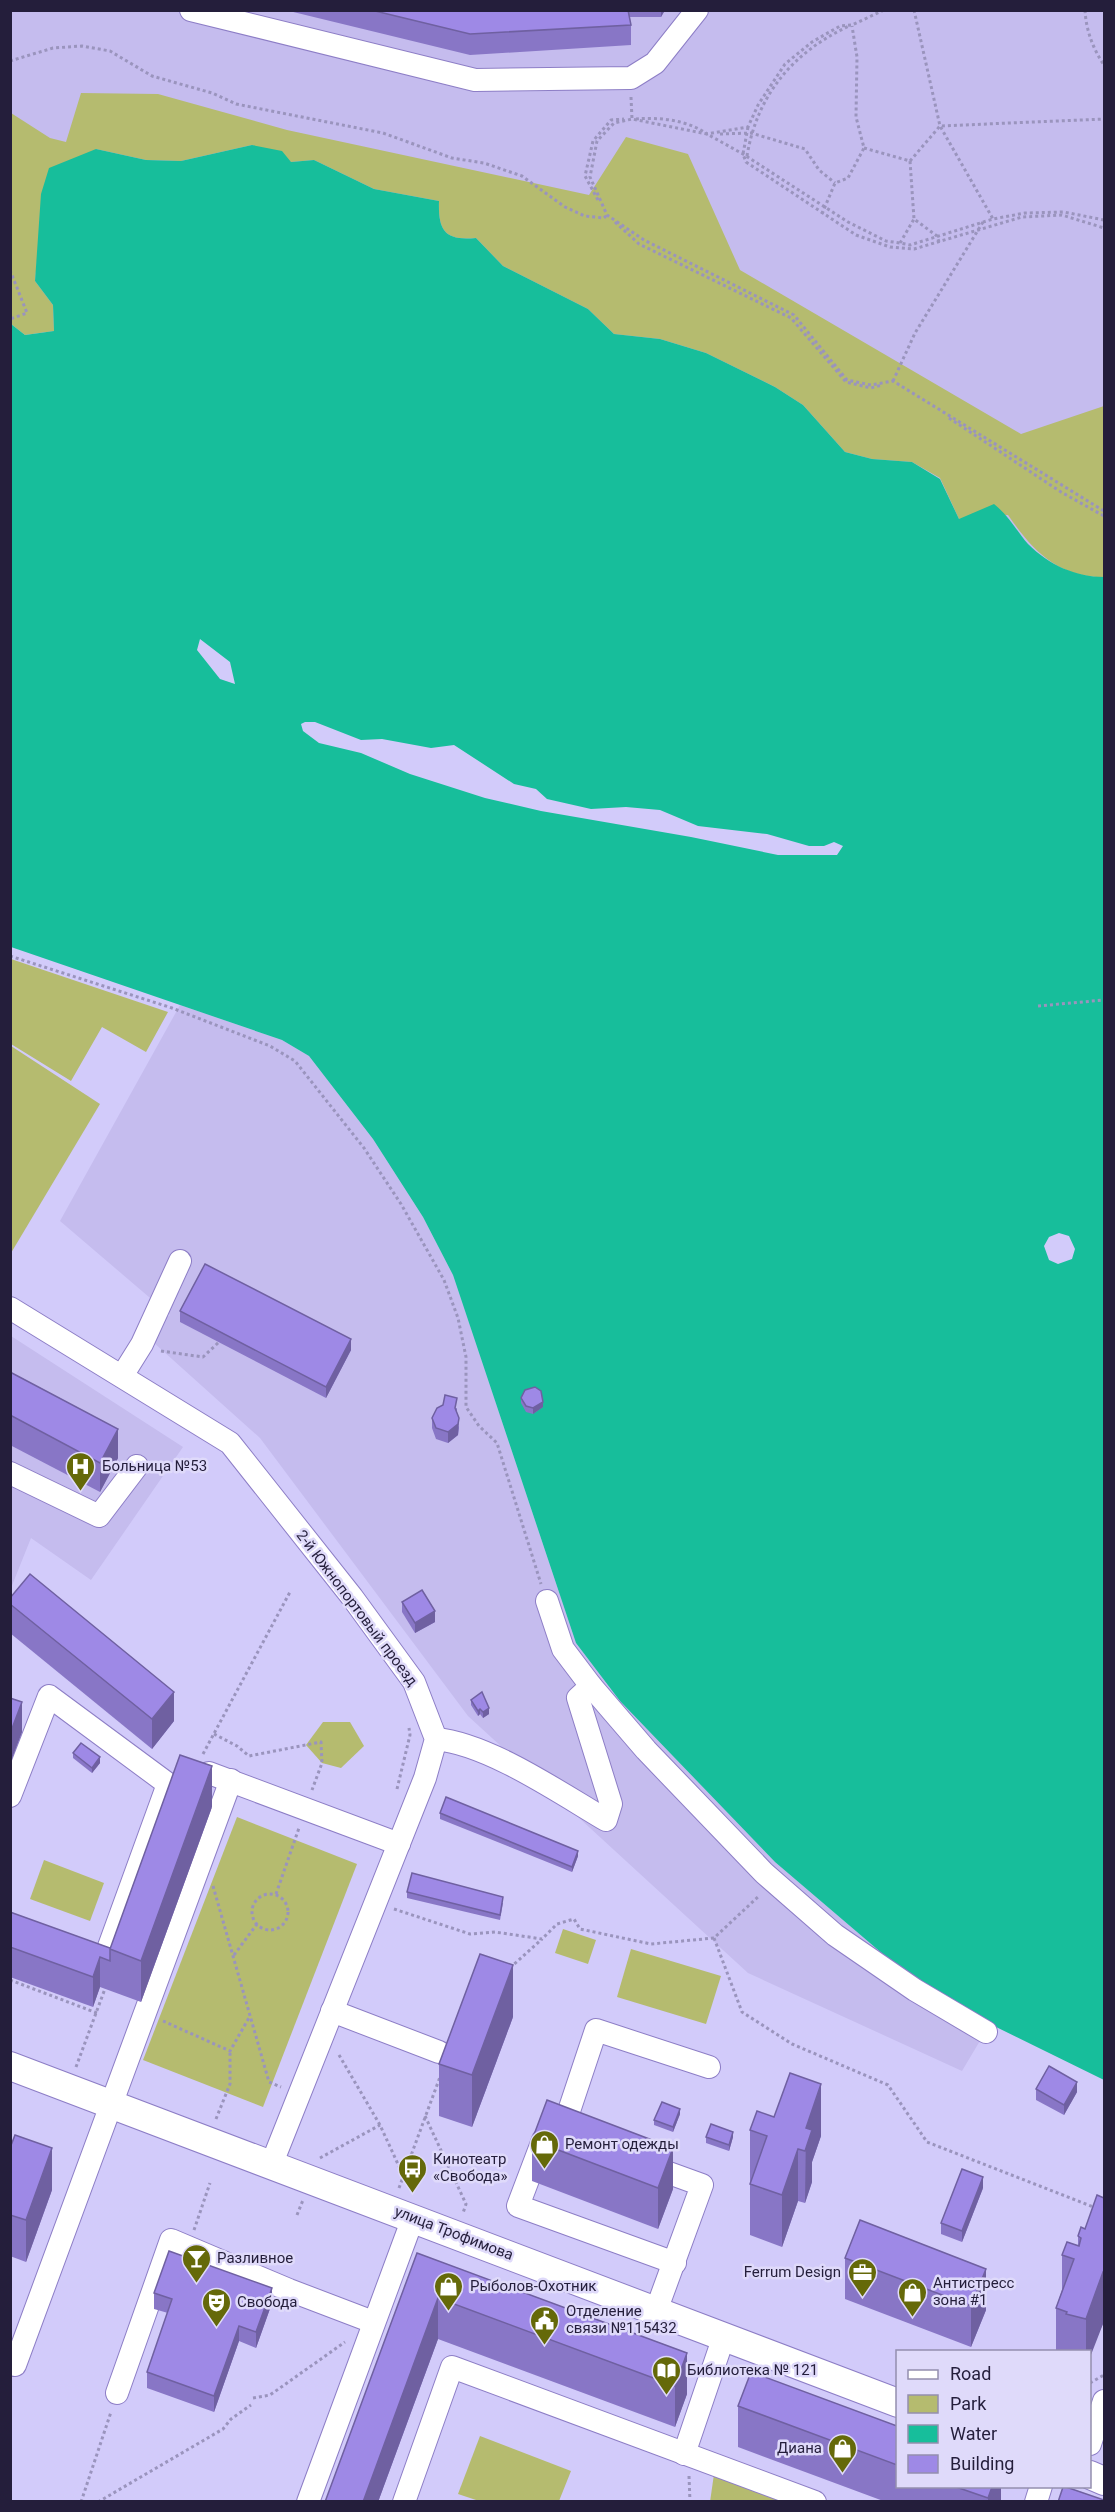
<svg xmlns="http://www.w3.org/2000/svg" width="1115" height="2512" font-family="Roboto,sans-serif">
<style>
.built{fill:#c5bcee}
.green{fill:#b5bb6f}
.water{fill:#17be9b;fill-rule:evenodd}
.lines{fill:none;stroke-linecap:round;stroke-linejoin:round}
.minor-casing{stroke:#8d7ec6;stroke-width:24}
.major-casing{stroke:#8d7ec6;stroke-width:30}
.path{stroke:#9a94bd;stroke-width:3;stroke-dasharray:3 3;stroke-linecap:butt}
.minor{stroke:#fff;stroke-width:22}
.major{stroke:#fff;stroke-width:28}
.wall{fill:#8876c6}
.shaded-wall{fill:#6f60a1}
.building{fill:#9e89e6;stroke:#6f60a1;stroke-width:1.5}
.labels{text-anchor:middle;stroke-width:5;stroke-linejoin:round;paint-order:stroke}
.poi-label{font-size:15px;fill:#241e3b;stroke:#dfdafa;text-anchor:start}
.street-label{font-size:15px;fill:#241e3b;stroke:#dfdafa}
</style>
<rect width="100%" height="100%" fill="#d2cbfa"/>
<g class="built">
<path d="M11,11h1093v566l-1093,-253z"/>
<path d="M180,1005l102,35 27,16 64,83 50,78 30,58 123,368 44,58 155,161 109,93 106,69 -28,47 -214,-98 -280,-257 -208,-278 -117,-105 27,-18 -110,-94z"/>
<path d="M11,1336l172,111 -92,133 -60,-42 -20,50z"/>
</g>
<g class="green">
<path d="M81,93l77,1 129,36 302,65 37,-58 62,17 52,116 281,164 83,-28v171c-46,0 -71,-26 -96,-62l-49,4 -19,-41 -28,-16 -40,-3 -27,-7 -42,-47 -28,-18 -69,-34 -46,-14 -46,-5 -26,-25 -85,-43 -27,-28c-31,3 -38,-7 -37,-37l-65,-12 -60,-29 -23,2 -39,-17 -71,16 -35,-1 -50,-11 -57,92 -4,40 18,24 1,26 -29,4 -14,-11v-211l39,25 16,4z"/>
<path d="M11,959l157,53 -22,40 -44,-25 -31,54 -60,-37z"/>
<path d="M11,1046l89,58 -89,149z"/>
<path d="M323,1722h27l14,24 -23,22 -19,-5 -16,-18z"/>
<path d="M237,1817l120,47 -94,243 -120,-47z"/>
<path d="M44,1860l60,23 -14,38 -60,-22z"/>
<path d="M563,1929l33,11 -8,24 -33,-11z"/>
<path d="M631,1949l90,27 -15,48 -89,-27z"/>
<path d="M480,2436l91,35 -12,30h-80l-21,-7z"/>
<path d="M714,2474l73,28h-77z"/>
</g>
<path class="water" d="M252,145l30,6 9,11 23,-2 60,29 65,12c-1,30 6,40 37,37l27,28 85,43 26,25 46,5 46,14 69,34 28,18 42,47 27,7 40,3 28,17 19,40 35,-15c15,12 22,26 34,40 21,21 48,33 76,33v1503l-114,-56 -61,-35 -45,-34 -109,-93 -155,-161 -44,-58 -123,-368 -30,-58 -50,-78 -64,-83 -27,-16 -271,-93v-623l14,11 29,-4 -1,-26 -18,-24 6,-87 8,-26 47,-19 50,11 35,1zM200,639l30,23 5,22 -15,-5 -23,-29zM305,722h10l46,18 21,-1 49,9 23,-3 60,39 22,5 11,10 44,10 35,-2 34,3 38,16 69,8 42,12h15l10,-4 9,4 -6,9h-59l-87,-18 -150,-26 -56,-13 -75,-24 -49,-21 -42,-10 -16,-12 -2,-7zM1059,1233l10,3 6,13 -3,10 -14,5 -9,-4 -5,-14 5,-9z"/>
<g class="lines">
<defs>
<g id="minor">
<path d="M191,10l284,70 156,-2 24,-15 42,-53"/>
<path d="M10,1308l220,135 122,154 62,85 22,57 -11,39 -153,385"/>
<path d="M122,1376l20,-32 38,-83"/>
<path d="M10,1473l89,43 38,-50"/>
<path d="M547,1601l16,48 28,37 55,64 118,123 71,62 80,55 71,42"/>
<path d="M436,1739c53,5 124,54 170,81l5,-16 -33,-106 13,-12"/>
<path d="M184,1780l25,-7 190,71"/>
<path d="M10,1796l39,-100 119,88"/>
<path d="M89,1958l14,5 65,-179"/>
<path d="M332,2011l107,41"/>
<path d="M561,2135l35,-105 113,37"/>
<path d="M543,2140l-25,66 157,57"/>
<path d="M644,2164l58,21 -46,126"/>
<path d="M10,2363l5,2 216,-585"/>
<path d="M117,2393l54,-153 118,50 84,32"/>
<path d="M1090,2444l14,-43"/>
<path d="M684,2454l40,-118"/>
<path d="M308,2502l105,-284"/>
<path d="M404,2502l48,-135 363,135"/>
<path d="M1036,2502l5,-16"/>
</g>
<g id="major">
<path d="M10,2066l888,337"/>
<path d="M1090,2475l14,6"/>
</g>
</defs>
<use href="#minor" class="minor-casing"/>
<use href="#major" class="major-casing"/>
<g class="path">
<path d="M914,10l26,116 53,93"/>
<path d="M1085,10c1,20 8,39 19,55"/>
<path d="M10,61l43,-13 29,-2 28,5 42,25 60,17 24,11 147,29 69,25 32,5 38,13 43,31 20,9 19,2 3,-3"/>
<path d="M631,97l1,22"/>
<path d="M636,119c23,-2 52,1 71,15l41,-7 10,-22 27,-41 27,-22 28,-16 12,-1 32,-15"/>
<path d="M748,127l-5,27 3,8 110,73 34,12 24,2 108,-32 40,-2 42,13"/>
<path d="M720,134l31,-1 54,16 14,21 16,13"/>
<path d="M864,148l46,13 4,58 23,17 2,6"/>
<path d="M747,156c10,-61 46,-104 102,-130"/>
<path d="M910,161l30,-35 164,-7"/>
<path d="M598,200l-13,-24 8,-35 18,-21 13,-1"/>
<path d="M822,214l13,-31 13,-5 16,-30 -8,-31 1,-60 -5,-31"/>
<path d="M1104,220l-40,-8 -39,1 -32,6 -83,26 -10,-2 -14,-2 -38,-19 -105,-68 -36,-20 -75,-15 -18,4 -17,18 -7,36 17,38 37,25 150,75 53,65 24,5 22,-4 211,130"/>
<path d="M615,222l24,22 152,74 55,64 25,6 11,-3"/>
<path d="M900,243l14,-24"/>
<path d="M10,270l17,43 -17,6"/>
<path d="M893,381l22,-48 68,-111"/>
<path d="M949,418l112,74 43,24"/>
<path d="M10,956l162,52 98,38 25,15 69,87 37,56 43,76 14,38 8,39v50l13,19 18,17 44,141"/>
<path d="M1038,1006l66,-6"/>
<path d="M161,1351l42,6 16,-15"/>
<path d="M214,1734l23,12 12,10 72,-14 1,21 -10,27"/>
<path d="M203,1754l87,-162"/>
<path d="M397,1789l13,-54 -1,-7"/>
<path d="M213,1886l56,196 12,5"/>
<circle cx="270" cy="1912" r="18"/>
<path d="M276,1894l23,-66"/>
<path d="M394,1909l76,25 25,-2 47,7 15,-15 17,-5 6,10 71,15 63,-6 46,-43"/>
<path d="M714,1938l28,74 50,32 96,41 39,57 169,66"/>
<path d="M234,1955l23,-31"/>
<path d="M510,1968l32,-29"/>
<path d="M10,1980l87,33"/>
<path d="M163,2021l67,30 20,-35"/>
<path d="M339,2055l41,70 23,50"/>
<path d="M76,2067l30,-81"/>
<path d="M425,2116l41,88 -3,9"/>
<path d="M216,2119l14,-35v-33"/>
<path d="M320,2158l60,-33"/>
<path d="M399,2188l41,-111"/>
<path d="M297,2215l6,-15"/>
<path d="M194,2230l16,-47"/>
<path d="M1090,2383l14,-8"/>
<path d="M253,2398l17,-3 75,-53"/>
<path d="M689,2476l1,26"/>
<path d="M81,2502l30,-90"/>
<path d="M98,2502l125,-73 8,-10 20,-14"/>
</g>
<use href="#minor" class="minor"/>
<use href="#major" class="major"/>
</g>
<g class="wall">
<path d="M285,10h380l-4,7h-32l2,8v20l-161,10z"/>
<path d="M180,1311l171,39 -25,48 -146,-76z"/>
<path d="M10,1372l108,86 -18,34 -90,-47z"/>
<path d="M521,1398l22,9 -10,7 -7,-2 -5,-9z"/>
<path d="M457,1408v4l2,16 -1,7 -10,8 -12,-4 -4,-11v-10z"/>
<path d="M10,1598l164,123 -22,28 -142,-116z"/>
<path d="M402,1602l33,20 -20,11 -13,-21z"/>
<path d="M10,1698l12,34 -11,29h-1z"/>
<path d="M471,1700l18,14 -6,4 -3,-4 -2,2 -7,-11z"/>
<path d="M73,1753l27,10 -8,10 -19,-15z"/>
<path d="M212,1807l-71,195 -41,-15 -7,20 -83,-30v-65l100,36z"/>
<path d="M440,1813l138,43 -6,16 -132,-53z"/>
<path d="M407,1892l96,11 -3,17 -93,-22z"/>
<path d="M513,2017l-41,110 -33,-11v-52z"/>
<path d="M1036,2089l41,3 -13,23 -28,-15z"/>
<path d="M680,2114l-7,18 -19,-7v-5z"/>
<path d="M750,2130l71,6 -9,26v20l-7,21 -7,-2 -16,46 -32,-12z"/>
<path d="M706,2137h27l-4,14 -23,-8z"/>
<path d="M532,2140l141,49 -15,40 -126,-48z"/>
<path d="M10,2148l42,42 -26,72 -16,-6z"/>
<path d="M983,2188l-21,54 -21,-8v-11z"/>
<path d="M1104,2198v127l-1,-1 -14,28h-33v-44l6,-18v-35l16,-10v-9l7,-7z"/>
<path d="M417,2253l270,100v41l-12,33 -237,-88 -60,163h-53z"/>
<path d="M845,2258l141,52 -15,37 -126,-48z"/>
<path d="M154,2293l118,10 -16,45 -17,-7 -25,71 -67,-24v-16l21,-59 -14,-4z"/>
<path d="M738,2406l159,20v61h104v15h-115l-148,-55z"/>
</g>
<g class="shaded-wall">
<path d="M661,10h4l-4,7z"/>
<path d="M351,1339v11l-25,48v-11z"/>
<path d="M543,1402v5l-10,7v-6z"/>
<path d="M459,1418l-1,17 -10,8v-11z"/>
<path d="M118,1429v29l-18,34v-29z"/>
<path d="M435,1611v11l-20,11v-10z"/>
<path d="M174,1692v29l-22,28v-30z"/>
<path d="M22,1702v30l-11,29v-30z"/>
<path d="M489,1708v6l-6,4v-6z"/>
<path d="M480,1709v5l-2,2v-5z"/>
<path d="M100,1757v6l-8,10v-5z"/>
<path d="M212,1766v41l-71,195v-41z"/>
<path d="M578,1851v5l-6,16v-5z"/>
<path d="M100,1957v30l-7,20v-30z"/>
<path d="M513,1965v52l-41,110v-52z"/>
<path d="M1077,2082v10l-13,23v-10z"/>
<path d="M821,2084v52l-9,26v20l-7,21 1,-75z"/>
<path d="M680,2109v5l-7,18v-5z"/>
<path d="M733,2132v5l-4,14v-6z"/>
<path d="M52,2148v42l-26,72v-42z"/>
<path d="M673,2148v41l-15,40v-41z"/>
<path d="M798,2149v52l-16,46v-52z"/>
<path d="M983,2177v11l-21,54v-11z"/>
<path d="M986,2269v41l-15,37v-41z"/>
<path d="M1103,2272v52l-14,36v-8h-3v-33z"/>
<path d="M272,2288v15l-16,45v-16z"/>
<path d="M438,2298v41l-60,163h-15z"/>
<path d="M239,2326v15l-25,71v-16z"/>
<path d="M687,2353v41l-12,33v-41z"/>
<path d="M992,2487h9v15h-13v-4z"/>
</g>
<g class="building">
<path d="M371,10h257l3,15 -161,9z"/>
<path d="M205,1264l146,75 -25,48 -146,-76z"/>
<path d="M10,1372l108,57 -18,34 -90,-48z"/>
<path d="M535,1387l6,4 2,11 -10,6 -7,-2 -5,-8 4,-8z"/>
<path d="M445,1395l12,3 -2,10 4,10 -1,6 -10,8 -12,-4 -4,-10 5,-10 6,-3z"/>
<path d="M30,1574l144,118 -22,27 -142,-115v-6z"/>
<path d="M422,1590l13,21 -20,12 -13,-21z"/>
<path d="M482,1692l7,16 -6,4 -3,-3 -2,2 -7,-11z"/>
<path d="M10,1698l12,4 -11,29h-1z"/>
<path d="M81,1743l19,14 -8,11 -19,-15z"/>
<path d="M180,1755l32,11 -71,195 -31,-12z"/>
<path d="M446,1797l132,54 -6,16 -132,-54z"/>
<path d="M412,1873l91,24 -3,18 -93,-23z"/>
<path d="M10,1912l100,36v13l-10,-4 -7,20 -83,-30z"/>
<path d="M480,1954l33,11 -41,110 -33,-11z"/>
<path d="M1049,2066l28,16 -13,23 -28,-16z"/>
<path d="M790,2073l31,11 -15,44 6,2 -7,21 -7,-2 -16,46 -32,-11 17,-48 -17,-6 7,-19 17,6z"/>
<path d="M547,2100l126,48 -15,40 -126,-48z"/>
<path d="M662,2102l18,7 -7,18 -19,-7z"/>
<path d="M711,2124l22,8 -4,13 -23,-8z"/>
<path d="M15,2135l37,13 -26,72 -16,-5v-67z"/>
<path d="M962,2169l21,8 -21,54 -21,-8z"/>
<path d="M1097,2195l7,3v75l-1,-1 -17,47 -20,-5 1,-2 -11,-4 18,-49 -12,-4 5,-13 12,4 2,-8 -3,-2 3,-9 4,2z"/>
<path d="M860,2220l126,49 -15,37 -126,-48z"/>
<path d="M169,2251l103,37 -16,44 -17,-6 -25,70 -67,-24 25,-73 -18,-6z"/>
<path d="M417,2253l270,100 -12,33 -237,-88 -75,204h-38z"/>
<path d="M751,2372l146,54v39l-159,-59z"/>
<path d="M956,2487h36l-4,11z"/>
<path d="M1063,2487h3l38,13v2h-46z"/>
</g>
<defs>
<symbol id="hospital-pin" viewBox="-11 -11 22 30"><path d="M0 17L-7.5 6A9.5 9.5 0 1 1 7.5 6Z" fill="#656909" stroke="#dfdafa"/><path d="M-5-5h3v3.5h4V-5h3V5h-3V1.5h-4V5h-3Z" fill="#fff"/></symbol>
<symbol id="shop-pin" viewBox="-11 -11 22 30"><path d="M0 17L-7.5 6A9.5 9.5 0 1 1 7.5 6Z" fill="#656909" stroke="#dfdafa"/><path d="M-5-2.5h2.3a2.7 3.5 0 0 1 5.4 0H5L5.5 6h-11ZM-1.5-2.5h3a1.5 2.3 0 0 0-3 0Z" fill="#fff"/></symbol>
<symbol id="bus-pin" viewBox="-11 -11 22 30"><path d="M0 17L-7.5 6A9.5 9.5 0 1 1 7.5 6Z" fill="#656909" stroke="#dfdafa"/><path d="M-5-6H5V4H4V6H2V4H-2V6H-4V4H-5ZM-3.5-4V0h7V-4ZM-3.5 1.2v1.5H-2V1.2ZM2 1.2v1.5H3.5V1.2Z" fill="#fff"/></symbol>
<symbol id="bar-pin" viewBox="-11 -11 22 30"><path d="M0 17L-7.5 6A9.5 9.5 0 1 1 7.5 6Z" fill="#656909" stroke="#dfdafa"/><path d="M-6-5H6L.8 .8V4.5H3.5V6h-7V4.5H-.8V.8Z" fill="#fff"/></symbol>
<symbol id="office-pin" viewBox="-11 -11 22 30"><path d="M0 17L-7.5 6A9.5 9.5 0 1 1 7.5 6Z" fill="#656909" stroke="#dfdafa"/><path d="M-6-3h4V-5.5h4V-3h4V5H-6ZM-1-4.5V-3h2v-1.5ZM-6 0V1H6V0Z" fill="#fff"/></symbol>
<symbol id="theatre-pin" viewBox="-11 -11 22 30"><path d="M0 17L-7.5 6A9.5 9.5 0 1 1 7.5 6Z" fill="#656909" stroke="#dfdafa"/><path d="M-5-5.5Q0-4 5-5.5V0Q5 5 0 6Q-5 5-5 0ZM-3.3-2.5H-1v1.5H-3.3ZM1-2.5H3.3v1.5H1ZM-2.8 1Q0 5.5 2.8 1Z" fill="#fff"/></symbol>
<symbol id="civic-pin" viewBox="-11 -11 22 30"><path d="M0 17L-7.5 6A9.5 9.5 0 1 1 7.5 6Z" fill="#656909" stroke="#dfdafa"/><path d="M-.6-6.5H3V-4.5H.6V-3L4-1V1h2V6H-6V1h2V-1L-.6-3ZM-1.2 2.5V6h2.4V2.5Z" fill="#fff"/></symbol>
<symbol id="library-pin" viewBox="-11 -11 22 30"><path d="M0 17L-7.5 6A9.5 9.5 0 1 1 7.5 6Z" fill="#656909" stroke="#dfdafa"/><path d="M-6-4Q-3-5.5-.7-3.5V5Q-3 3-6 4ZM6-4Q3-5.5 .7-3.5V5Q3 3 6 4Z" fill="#fff"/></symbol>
</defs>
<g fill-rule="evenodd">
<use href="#hospital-pin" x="64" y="1450" width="33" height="45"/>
<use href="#shop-pin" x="528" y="2128" width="33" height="45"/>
<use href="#bus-pin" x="396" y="2152" width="33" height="45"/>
<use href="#bar-pin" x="180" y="2242" width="33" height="45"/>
<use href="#office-pin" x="846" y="2256" width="33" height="45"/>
<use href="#shop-pin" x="432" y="2270" width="33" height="45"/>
<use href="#shop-pin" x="896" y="2276" width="33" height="45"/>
<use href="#theatre-pin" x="200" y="2286" width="33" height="45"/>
<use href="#civic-pin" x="528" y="2304" width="33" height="45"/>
<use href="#library-pin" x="650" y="2354" width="33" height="45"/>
<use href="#shop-pin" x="826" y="2432" width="33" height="45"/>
</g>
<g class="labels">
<g class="poi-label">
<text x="102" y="1471">Больница №53</text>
<text x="565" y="2149">Ремонт одежды</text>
<text x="433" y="2164">Кинотеатр<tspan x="433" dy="17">«Свобода»</tspan></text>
<text x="217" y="2263">Разливное</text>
<text x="841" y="2277" text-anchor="end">Ferrum Design</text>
<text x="933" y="2288">Антистресс<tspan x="933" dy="17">зона #1</tspan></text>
<text x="470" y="2291">Рыболов-Охотник</text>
<text x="237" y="2307">Свобода</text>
<text x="566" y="2316">Отделение<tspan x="566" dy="17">связи №115432</tspan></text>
<text x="687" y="2375">Библиотека № 121</text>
<text x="822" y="2453" text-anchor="end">Диана</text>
</g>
<g class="street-label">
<text transform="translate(357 1608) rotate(53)" y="5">2-й Южнопортовый проезд</text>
<text transform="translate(454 2233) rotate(21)" y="5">улица Трофимова</text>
</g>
</g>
<rect width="1115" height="2512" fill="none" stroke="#241e3b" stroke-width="24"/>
<rect x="896" y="2350" width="195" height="138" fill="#dfdafa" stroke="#948fae" stroke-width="1.5"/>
<rect x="908" y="2370" width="30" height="9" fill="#ffffff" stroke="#948fae" stroke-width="1.5"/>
<text x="950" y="2380" font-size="18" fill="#241e3b">Road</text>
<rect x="908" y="2395" width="30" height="18" fill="#b5bb6f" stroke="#948fae" stroke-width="1.5"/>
<text x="950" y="2410" font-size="18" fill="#241e3b">Park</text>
<rect x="908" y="2425" width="30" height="18" fill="#17be9b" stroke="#948fae" stroke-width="1.5"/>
<text x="950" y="2440" font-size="18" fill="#241e3b">Water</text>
<rect x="908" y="2455" width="30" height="18" fill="#9e89e6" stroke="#948fae" stroke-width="1.5"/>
<text x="950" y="2470" font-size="18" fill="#241e3b">Building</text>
</svg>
